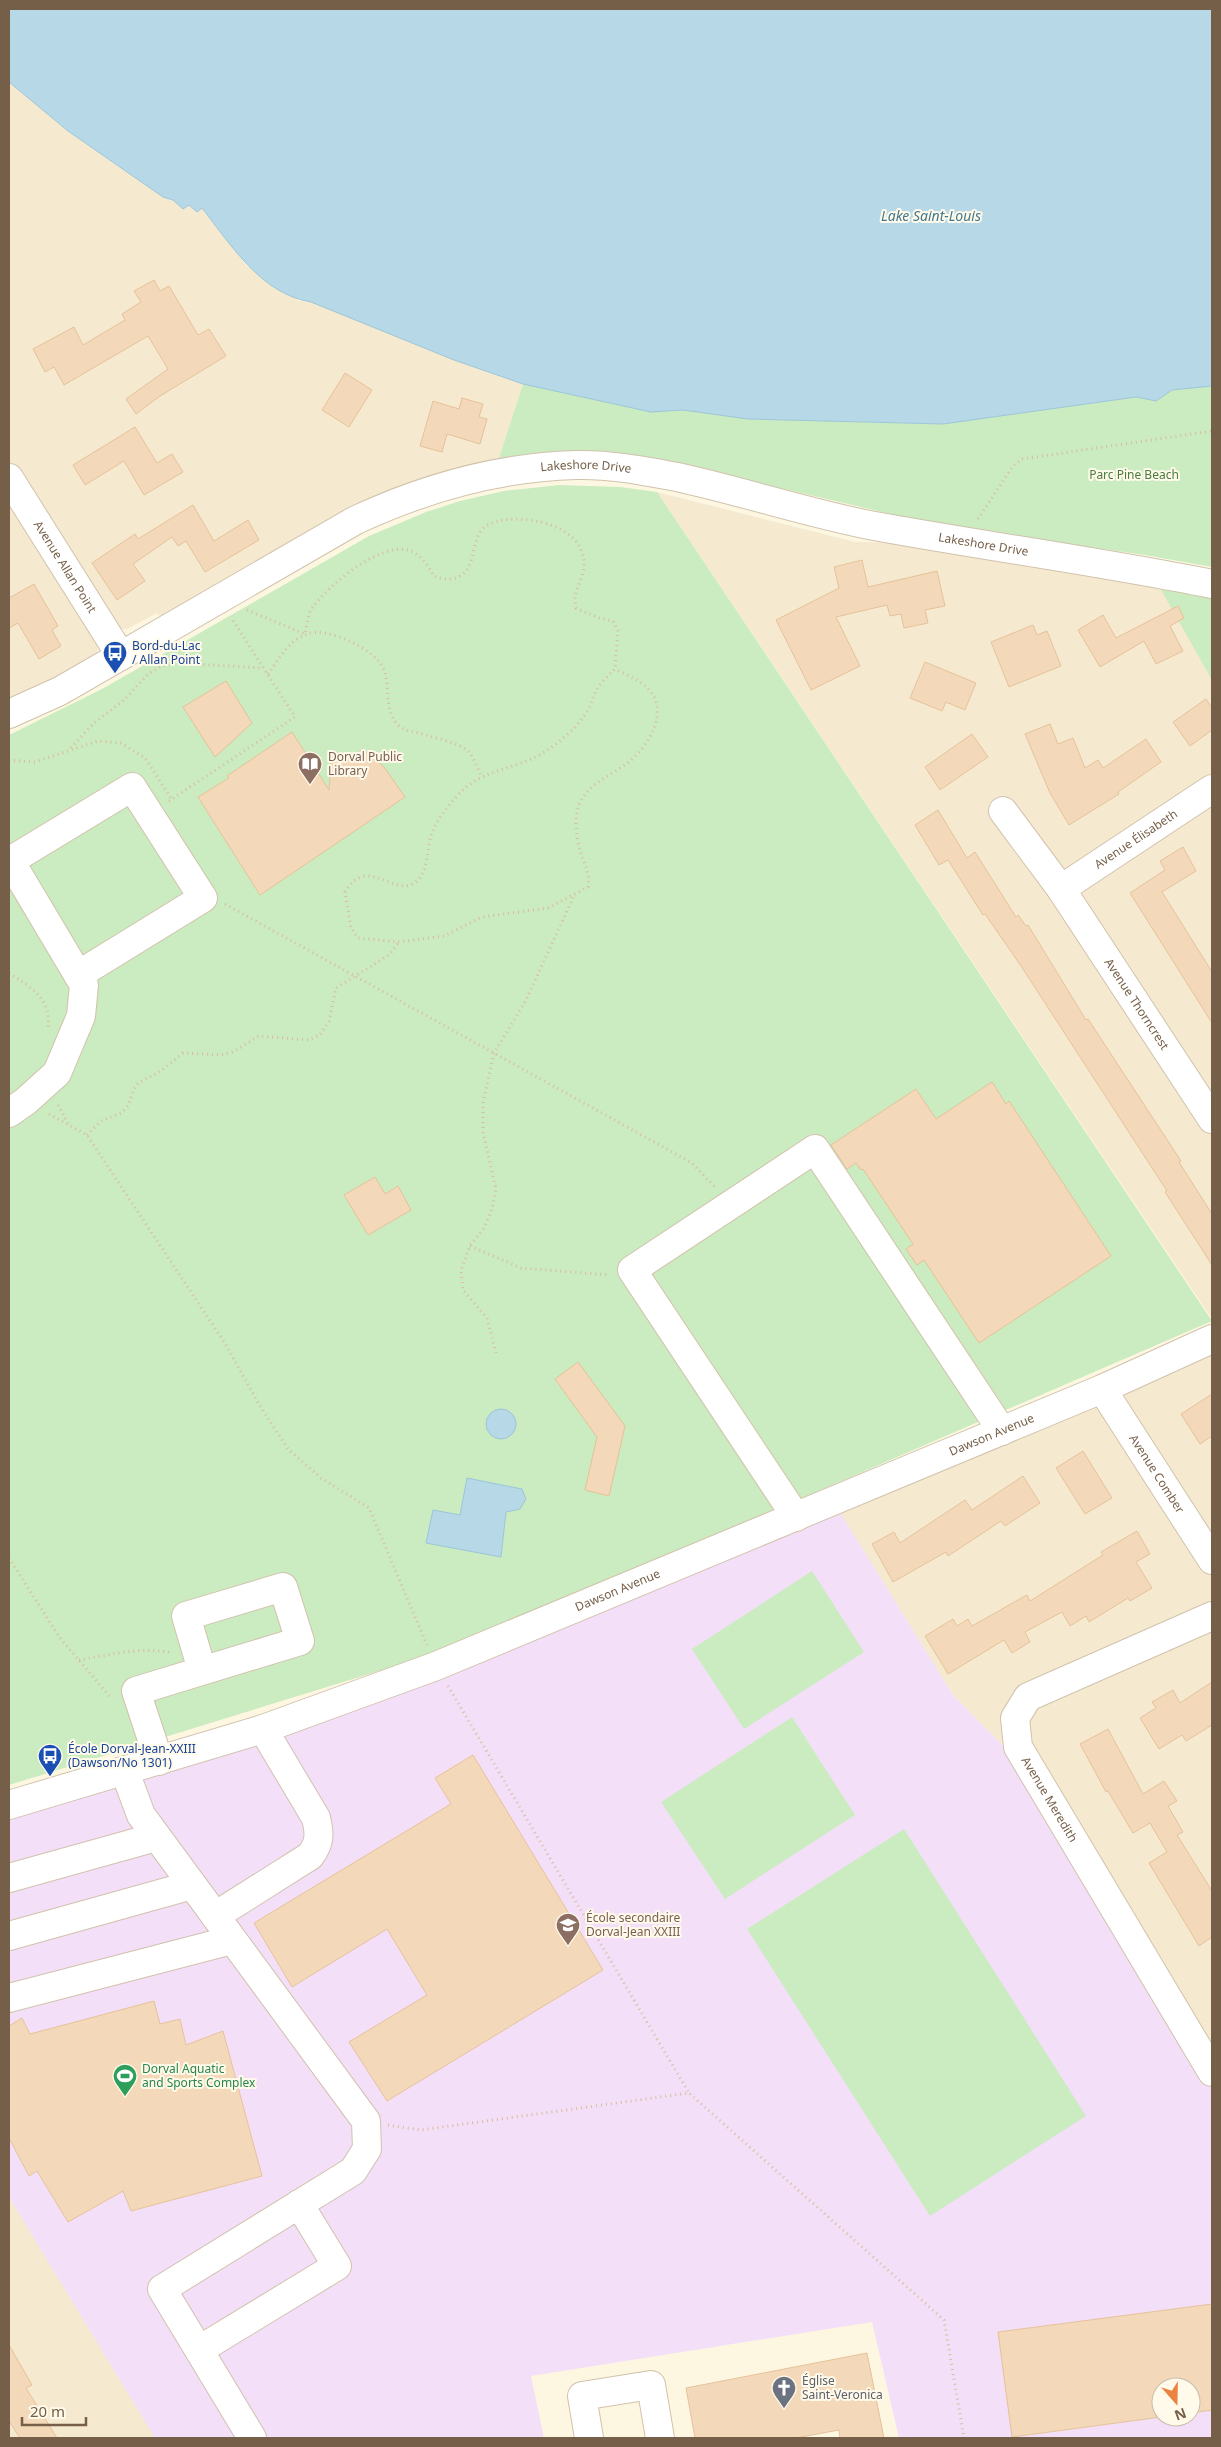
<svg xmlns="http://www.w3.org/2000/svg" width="1221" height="2447" font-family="'Noto Sans',sans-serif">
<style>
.residential{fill:#f5ead0}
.education{fill:#f4dff9;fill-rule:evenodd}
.green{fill:#cbebc0}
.water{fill:#b6d8e7;stroke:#9cc6d9}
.building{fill:#f3d9b9;stroke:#e6c299}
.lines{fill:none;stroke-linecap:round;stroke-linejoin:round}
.minor-casing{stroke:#d1c2ac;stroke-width:30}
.path{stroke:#d8bd9c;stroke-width:3;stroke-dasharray:1 4;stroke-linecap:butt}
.minor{stroke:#fff;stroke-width:28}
.labels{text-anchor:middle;stroke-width:4;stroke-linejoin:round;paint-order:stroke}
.street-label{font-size:12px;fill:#755f48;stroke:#fffae9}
.park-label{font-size:12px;fill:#487c3f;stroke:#fffae9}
.transit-label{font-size:12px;fill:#164399;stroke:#fffae9;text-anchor:start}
.education-label{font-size:12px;fill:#785e54;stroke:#fffae9;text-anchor:start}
.leisure-label{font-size:12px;fill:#27864d;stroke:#fffae9;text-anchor:start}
.worship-label{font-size:12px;fill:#5b616d;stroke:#fffae9;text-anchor:start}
.water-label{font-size:14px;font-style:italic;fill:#437891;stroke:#fffae9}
</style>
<rect width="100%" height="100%" fill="#fdf7e2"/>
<g class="residential">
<path d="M9,82l59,49 95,66 10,3 10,8 6,-3 13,3 44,57 53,36 12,1 143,58 69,24 -24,74 -72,19 -39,14 -42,19 -186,106 -3,-3 -30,16h-12l-106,-164z"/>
<path d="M657,492l199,50 106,1 250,41v735z"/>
<path d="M9,501l89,139 1,9 -4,5 -32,20 -54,25z"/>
<path d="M1212,1343v738l-197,-323 -62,-63 -120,-193z"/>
<path d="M9,2196l148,242h-148z"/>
</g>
<path class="education" d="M841,1514l112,181 62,63 197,329v351h-313l-27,-116 -341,54 13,62h-389l-146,-241v-393zM1161,2387h30v30h-30z"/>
<g class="green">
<path d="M523,384l128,28 32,-2 65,9 195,5 193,-27 20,4 16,-11 40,-4v181l-67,-12 -168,-24 -65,-12 -260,-61 -77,-7 -76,7z"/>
<path d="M560,485l60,2 37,5 555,829 -479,207 -328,135 -396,122v-1050l93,-46 267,-153 57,-24 34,-11 44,-10z"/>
<path d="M1151,572l61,12v96z"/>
<path d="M812,1571l52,81 -120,77 -52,-80z"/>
<path d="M792,1717l63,98 -130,84 -64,-97z"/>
<path d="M904,1829l182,287 -156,100 -183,-287z"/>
</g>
<g class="water">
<path d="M9,9h1203v377l-40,4 -16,11 -20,-4 -193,27 -195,-5 -65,-9 -32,2 -128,-28 -69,-24 -143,-58c-50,-8 -80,-57 -109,-94l-5,4 -8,-7 -6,4 -10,-9 -10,-3 -95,-66 -59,-49z"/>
<circle cx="501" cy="1424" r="15"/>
<path d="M467,1478l55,11 4,10 -6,10 -14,3 -5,45 -75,-14 7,-33 27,5z"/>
</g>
<g class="building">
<path d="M154,280l6,11 9,-5 29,49 11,-6 17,27 -66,40 -24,18 -10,-15 42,-30 -20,-33 -84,49 -10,-18 -9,5 -12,-23 41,-22 9,18 42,-25 -3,-6 19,-12 -7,-11z"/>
<path d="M345,373l27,17 -23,37 -27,-17z"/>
<path d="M462,398l21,6 -4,13 8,2 -7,25 -33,-10 -5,18 -22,-6 13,-45 26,8z"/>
<path d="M135,427l22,36 15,-9 11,18 -39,23 -20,-34 -39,24 -12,-20z"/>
<path d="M193,505l21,36 34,-21 11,20 -54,32 -19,-31 -8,5 -6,-9 -39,27 12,17 -28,19 -25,-37 43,-29 3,5z"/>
<path d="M862,560l6,27 69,-16 8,35 -20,4 3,13 -24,5 -3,-14 -11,2 -3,-11 -51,12 24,49 -49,24 -35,-70 63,-32 -5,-21z"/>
<path d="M34,584l24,42 -6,4 9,16 -22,13 -21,-36 -9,5v-30z"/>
<path d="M1178,606l6,12 -14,8 13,25 -27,13 -12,-23 -44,26 -22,-37 25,-15 13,23z"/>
<path d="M1033,625l4,10 10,-4 14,35 -52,21 -18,-45z"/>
<path d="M925,662l51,21 -11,27 -19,-8 -4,9 -32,-13z"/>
<path d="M226,681l26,42 -37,34 -32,-50z"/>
<path d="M1206,699l6,9v22l-22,16 -17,-24z"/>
<path d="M1050,724l8,20 15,-6 12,30 13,-8 5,8 43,-29 15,23 -43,30 1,2 -50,31 -19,-32 -25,-59z"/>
<path d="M292,732l37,58 3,-38 24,4 6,-7 22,18 21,30 -145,98 -62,-98 31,-19 -2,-2z"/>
<path d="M972,734l16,23 -48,33 -15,-23z"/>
<path d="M938,810l29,48 8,-6 41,65 2,-2 8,11 2,-1 58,95 2,-1 93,142 -2,1 33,52v51l-47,-73 2,-1 -146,-225 -36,-52 -2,1 -35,-55 -9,5 -24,-40z"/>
<path d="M1183,847l13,24 -34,21 50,80v51l-82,-130 35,-23 -5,-9z"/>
<path d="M992,1082l14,22 3,-3 102,155 -132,87 -55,-83 -7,5 -11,-16 7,-5 -50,-75 -2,1 -5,-7 -9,6 -16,-24 85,-56 20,30z"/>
<path d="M375,1177l10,17 13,-8 13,24 -43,25 -24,-40z"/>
<path d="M578,1362l47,64 -16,70 -24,-6 12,-53 -42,-58z"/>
<path d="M1212,1394v42l-12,8 -19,-30z"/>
<path d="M1083,1451l29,47 -27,16 -29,-46z"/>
<path d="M1023,1476l17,27 -35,23 -4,-5 -53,35 -2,-4 -53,30 -21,-38 22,-12 6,11 65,-43 7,10z"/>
<path d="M1137,1531l13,23 -14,8 16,26 -22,13 -2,-3 -39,24 -3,-6 -16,10 -8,-14 -37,20 5,10 -18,11 -8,-13 -56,34 -23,-38 28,-17 4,7 11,-7 4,7 55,-31 3,6 73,-46 -2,-3z"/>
<path d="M1212,1682v43l-26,16 -4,-6 -23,14 -19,-31 16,-10 -4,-6 21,-12 7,13z"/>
<path d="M1108,1729l35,65 21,-13 13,20 -9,5 15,26 -6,3 35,56v46l-13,9 -50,-83 18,-11 -17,-29 -17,10 -25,-42 -2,1 -26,-48z"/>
<path d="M473,1755l130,215 -216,131 -38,-59 78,-47 -40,-66 -95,58 -38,-64 197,-119 -16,-26z"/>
<path d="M154,2001l6,23 20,-5 6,26 37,-14 39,145 -131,35 -8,-20 -55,31 -31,-51 -8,5 -20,-38v-112l13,-8 8,16z"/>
<path d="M1212,2304v106l-21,3v-26h-30v30l-149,20 -14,-105z"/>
<path d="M9,2345l23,40 -6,3 31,50h-37l-11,-17z"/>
<path d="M867,2353l17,85h-44l-1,-8 -43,8h-101l-9,-50z"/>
</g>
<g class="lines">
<defs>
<g id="minor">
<path id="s1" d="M9,478l112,178"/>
<path id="s2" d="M9,714l51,-23 296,-171c69,-32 144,-53 220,-55 33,-1 69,6 101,12 64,14 127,35 192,48 114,21 229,36 343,59"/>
<path id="s3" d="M1003,811l58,78 151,230"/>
<path d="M9,859l75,126 -3,31 -24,57 -31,28 -17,12"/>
<path d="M10,861l122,-74 71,111 -125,77"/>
<path id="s4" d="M1061,889l151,-100"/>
<path id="s5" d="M1102,1389l110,171"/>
<path d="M796,1517l-164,-247 183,-121 187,282"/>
<path id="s6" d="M1212,1616l-184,81 -13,21 3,29 194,325"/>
<path d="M159,1761l-23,-70 164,-50 -17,-54 -97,29 16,54"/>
<path d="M125,1772l16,43 225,306 1,28 -14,22 -191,118 90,149"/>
<path id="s7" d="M9,1805l254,-76 173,-63 666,-277 110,-50"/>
<path d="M9,1878l147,-41"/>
<path d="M215,1916l95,-60c10,-13 10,-22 6,-38l-53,-89"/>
<path d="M9,1936l183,-51"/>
<path d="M9,1998l223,-58"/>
<path d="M199,2350l138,-84 -38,-62"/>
<path d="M589,2438l-7,-42 69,-11 9,53"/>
</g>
</defs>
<use href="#minor" class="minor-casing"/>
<g class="path">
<path d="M978,519l35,-53 9,-7 190,-28"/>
<path d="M247,610l58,24c2,-8 3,-20 7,-26 16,-22 66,-65 96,-58 12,3 20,16 26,26 8,3 18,5 26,0 17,-9 10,-39 26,-50 25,-15 84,-5 95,24 11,26 -11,36 -5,58l23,10 14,3 5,10 -3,38c-6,6 -14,13 -18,20 -4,6 -5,14 -9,21 -9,16 -31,35 -47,44 -29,17 -59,14 -84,42 -10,11 -20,23 -25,37 -6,15 -3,36 -14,47 -23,22 -49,-28 -73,12l6,36 7,10 42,4 44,-6 38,-19 66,-9 40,-21c2,-15 -4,-23 -8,-37 -4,-13 -6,-32 -1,-45 9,-23 33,-29 51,-44 19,-16 40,-50 18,-72 -8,-9 -22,-14 -33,-20"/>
<path d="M268,674c11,-15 20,-33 39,-40 20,-8 70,16 77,36 7,18 -1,39 14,55 6,6 13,6 21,8 12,4 42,10 50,19 5,6 8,16 12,23"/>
<path d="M71,748l23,-25 30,-23 24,-26 14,-8 14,-3 87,5"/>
<path d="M9,760l26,2 63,-21 23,2 24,15 27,42"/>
<path d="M169,801l126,-84 -63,-98"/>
<path d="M225,904l467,259 22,23"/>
<path d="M9,973c23,15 43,26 39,56"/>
<path d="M58,1105l10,18"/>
<path d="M49,1114l38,21 139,210 34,61 28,43 33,29 48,30 58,137"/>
<path d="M87,1135l14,-14 20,-8 7,-7 6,-17 4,-6 23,-12 22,-18 38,2 12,-3 26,-16 50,4 11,-5 9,-14 7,-33 53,-33 10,-13"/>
<path d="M470,1246l51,22 89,7"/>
<path d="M496,1353l-9,-35 -24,-28 -2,-20 9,-24 14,-18 8,-19 4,-20 -13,-57v-29l11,-50 32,-53 48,-104"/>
<path d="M9,1558l51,80 52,61"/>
<path d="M79,1660c31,-5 62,-14 93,-7"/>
<path d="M448,1686l241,407"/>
<path d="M388,2125l33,5 268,-37 255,227 20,118"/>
</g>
<use href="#minor" class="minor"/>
</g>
<defs>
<symbol id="bus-pin" viewBox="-11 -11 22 30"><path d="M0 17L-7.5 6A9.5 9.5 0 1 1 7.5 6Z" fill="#1a4fb4" stroke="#fffae9"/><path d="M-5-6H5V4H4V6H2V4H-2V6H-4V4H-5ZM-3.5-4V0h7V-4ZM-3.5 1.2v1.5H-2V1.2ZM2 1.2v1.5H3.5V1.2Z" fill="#fff"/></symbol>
<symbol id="library-pin" viewBox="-11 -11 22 30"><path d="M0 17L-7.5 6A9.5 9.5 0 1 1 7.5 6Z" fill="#8d6e63" stroke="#fffae9"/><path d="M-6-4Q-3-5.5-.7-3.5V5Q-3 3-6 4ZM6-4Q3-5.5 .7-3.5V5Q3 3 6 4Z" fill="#fff"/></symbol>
<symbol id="school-pin" viewBox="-11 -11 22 30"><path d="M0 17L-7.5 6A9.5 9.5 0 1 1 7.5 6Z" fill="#8d6e63" stroke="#fffae9"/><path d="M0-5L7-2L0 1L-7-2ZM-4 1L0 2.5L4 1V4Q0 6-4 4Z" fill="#fff"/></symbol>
<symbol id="stadium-pin" viewBox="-11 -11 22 30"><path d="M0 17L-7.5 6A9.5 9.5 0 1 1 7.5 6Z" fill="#2e9e5b" stroke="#fffae9"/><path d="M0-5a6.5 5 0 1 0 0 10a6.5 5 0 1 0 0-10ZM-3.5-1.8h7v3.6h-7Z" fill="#fff"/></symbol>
<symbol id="church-pin" viewBox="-11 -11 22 30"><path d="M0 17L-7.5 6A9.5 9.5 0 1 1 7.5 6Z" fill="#6b7280" stroke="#fffae9"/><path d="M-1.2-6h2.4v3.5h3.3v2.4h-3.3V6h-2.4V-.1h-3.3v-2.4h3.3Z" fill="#fff"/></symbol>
</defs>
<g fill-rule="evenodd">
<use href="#bus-pin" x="101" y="639" width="28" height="38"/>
<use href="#library-pin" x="296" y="750" width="28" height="38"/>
<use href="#bus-pin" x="36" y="1742" width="28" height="38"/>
<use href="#school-pin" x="554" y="1911" width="28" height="38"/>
<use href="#stadium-pin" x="111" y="2062" width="28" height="38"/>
<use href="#church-pin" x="770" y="2374" width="28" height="38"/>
</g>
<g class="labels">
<g class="street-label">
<text dy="4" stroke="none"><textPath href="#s2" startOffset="636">Lakeshore Drive</textPath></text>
<text dy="4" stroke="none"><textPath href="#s2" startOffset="1042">Lakeshore Drive</textPath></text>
<text dy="4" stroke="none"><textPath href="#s1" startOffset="105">Avenue Allan Point</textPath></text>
<text dy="4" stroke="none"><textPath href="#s4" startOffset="90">Avenue Élisabeth</textPath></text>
<text dy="4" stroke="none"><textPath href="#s3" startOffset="235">Avenue Thorncrest</textPath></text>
<text dy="4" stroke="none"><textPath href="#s7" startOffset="1051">Dawson Avenue</textPath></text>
<text dy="4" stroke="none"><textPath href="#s5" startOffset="101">Avenue Comber</textPath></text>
<text dy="4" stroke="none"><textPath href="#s7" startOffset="646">Dawson Avenue</textPath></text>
<text dy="4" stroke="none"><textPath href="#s6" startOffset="316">Avenue Meredith</textPath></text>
</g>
<g class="park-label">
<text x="1134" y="479">Parc Pine Beach</text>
</g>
<g class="transit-label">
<text x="132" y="650">Bord-du-Lac<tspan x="132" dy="14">/ Allan Point</tspan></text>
<text x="68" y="1753">École Dorval-Jean-XXIII<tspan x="68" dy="14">(Dawson/No 1301)</tspan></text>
</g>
<g class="education-label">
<text x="328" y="761">Dorval Public<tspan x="328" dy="14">Library</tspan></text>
<text x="586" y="1922">École secondaire<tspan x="586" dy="14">Dorval-Jean XXIII</tspan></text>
</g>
<g class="leisure-label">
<text x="142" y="2073">Dorval Aquatic<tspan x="142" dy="14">and Sports Complex</tspan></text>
</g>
<g class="worship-label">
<text x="802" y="2385">Église<tspan x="802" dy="14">Saint-Veronica</tspan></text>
</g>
<g class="water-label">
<text x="931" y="221">Lake Saint-Louis</text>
</g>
</g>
<rect width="1221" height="2447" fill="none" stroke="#755f48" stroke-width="20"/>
<g transform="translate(1176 2402) rotate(160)"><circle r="24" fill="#fffae9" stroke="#c8bca9"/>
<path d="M0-4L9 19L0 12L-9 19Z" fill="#eb8343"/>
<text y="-8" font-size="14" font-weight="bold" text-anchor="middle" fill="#755f48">N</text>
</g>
<path d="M22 2417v8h64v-8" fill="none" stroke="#755f48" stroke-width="2.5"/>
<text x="30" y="2417" font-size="15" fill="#755f48" stroke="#fffae9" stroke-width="4" paint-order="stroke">20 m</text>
</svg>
